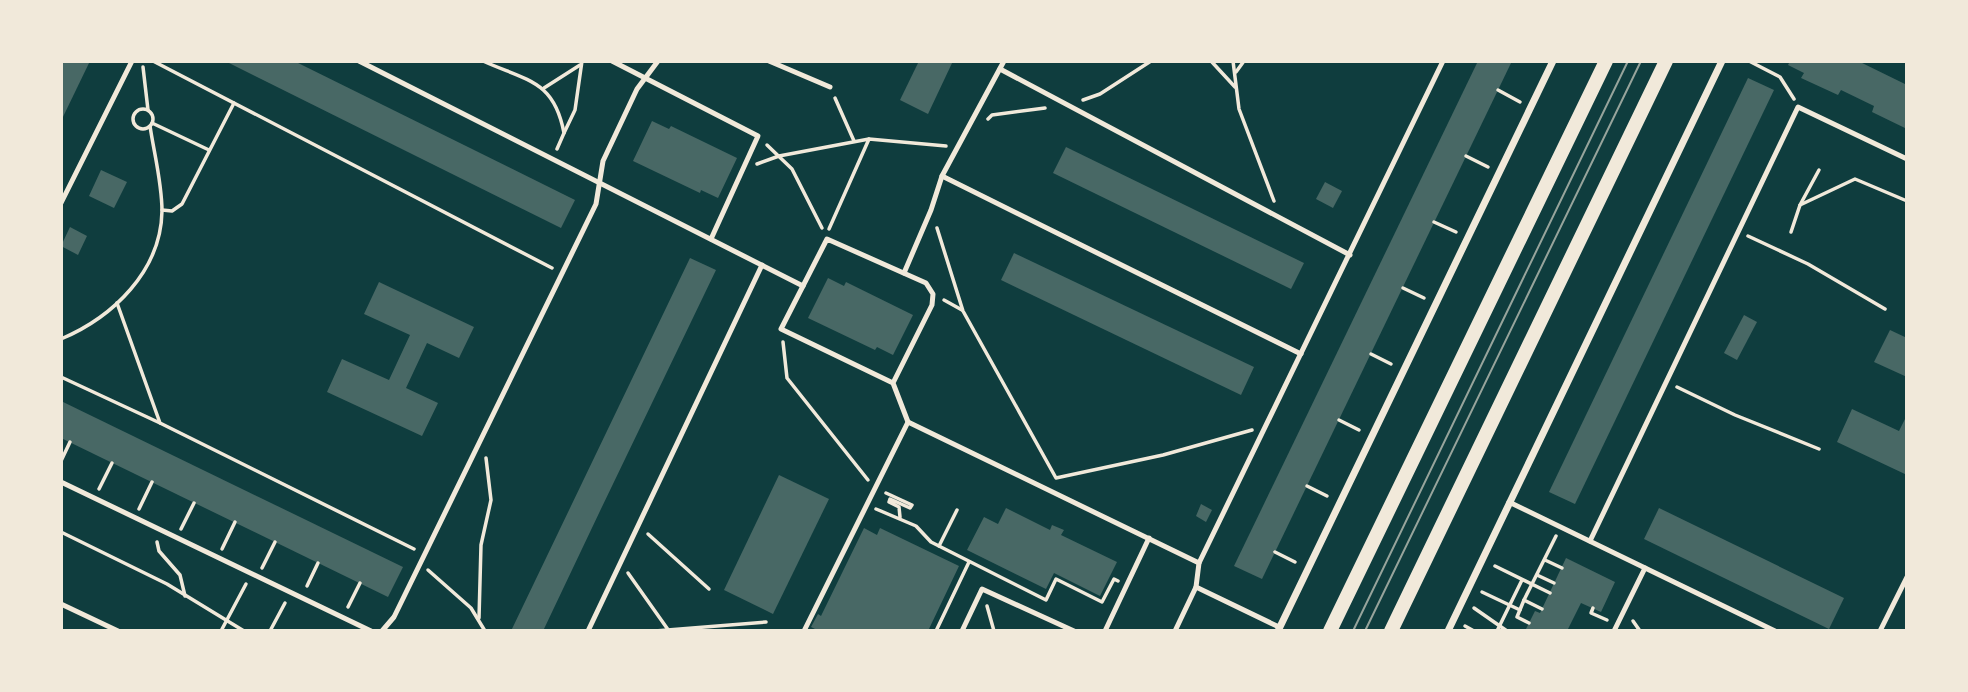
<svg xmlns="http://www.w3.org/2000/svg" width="1968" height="692" font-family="Montserrat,sans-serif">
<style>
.building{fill:#486865}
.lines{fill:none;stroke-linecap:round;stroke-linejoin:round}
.path{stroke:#f1e9da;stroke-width:3.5}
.service{stroke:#f1e9da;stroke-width:5}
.minor{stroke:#f1e9da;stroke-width:7}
.secondary{stroke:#f1e9da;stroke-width:14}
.tram{stroke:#97a49c;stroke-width:2}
</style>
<rect width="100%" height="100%" fill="#0f3d3e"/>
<g class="building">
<path d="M61,61h29l-29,60z"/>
<path d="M225,61h69l281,139 -14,28z"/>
<path d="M919,61h34l-25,53 -28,-14z"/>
<path d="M1478,61h34l-250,518 -28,-13z"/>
<path d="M1790,61h68l49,24v44l-35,-17 2,-6 -33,-16 -3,5 -37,-17 3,-5 -16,-8z"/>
<path d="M1748,78l26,12 -199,414 -26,-12z"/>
<path d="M652,121l17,8 2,-3 66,32 -19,40 -17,-8 -1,3 -67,-32z"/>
<path d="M1066,147l238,116 -13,26 -238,-116z"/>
<path d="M101,170l26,12 -13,26 -25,-12z"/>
<path d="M1325,182l17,9 -9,17 -17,-9z"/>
<path d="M70,227l17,9 -9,19 -17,-9z"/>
<path d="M1014,253l240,114 -13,28 -240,-115z"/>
<path d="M690,258l26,12 -116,241 -57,120h-32z"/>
<path d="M828,278l16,8 2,-4 67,33 -20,40 -16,-8 -2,3 -67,-32z"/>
<path d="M379,282l95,45 -15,31 -32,-15 -21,45 32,15 -16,33 -95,-44 15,-33 47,21 21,-45 -46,-21z"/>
<path d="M1744,315l13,7 -20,38 -13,-7z"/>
<path d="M1890,330l17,8v39l-33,-15z"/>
<path d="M61,401l342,166 -15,30 -327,-159z"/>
<path d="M1852,409l47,22 8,-16v60l-70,-33z"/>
<path d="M779,475l50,24 -56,115 -49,-24z"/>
<path d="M1201,504l11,6 -6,12 -10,-6z"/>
<path d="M1006,508l44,22 2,-5 12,5 -3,5 56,27 -17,34 -46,-23 -8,16 -79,-39 17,-33 14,7z"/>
<path d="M1659,508l185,90 -15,31 -185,-90z"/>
<path d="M864,528l13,7 3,-7 79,38 -31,65h-109l-8,-4 7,-13 3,2z"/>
<path d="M1566,558l49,24 -14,30 -20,-9 -14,28h-42l10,-20 5,2z"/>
</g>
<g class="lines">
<g class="path">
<path d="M153,61l399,207"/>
<path d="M483,61c44,20 71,19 81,72l-7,16"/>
<path d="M1211,61l24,26"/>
<path d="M1233,61l6,48 35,92"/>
<path d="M1749,61l31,16 14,22"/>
<path d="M143,67l5,43"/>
<path d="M1236,72l8,-11"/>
<path d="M544,88l36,-23"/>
<path d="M1498,90l22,12"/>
<path d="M835,98l19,43"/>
<path d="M1083,100l17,-6 51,-33"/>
<circle cx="143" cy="119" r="10"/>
<path d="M988,119l4,-4 53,-7"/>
<path d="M152,123l57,27"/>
<path d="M564,133l11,-23 7,-49"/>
<path d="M767,145l25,24 30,59"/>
<path d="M1466,156l22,11"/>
<path d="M757,164l22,-8 90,-17 77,7"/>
<path d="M1800,205l55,-26 52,22"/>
<path d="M162,210l10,1 10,-7 52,-101"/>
<path d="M1434,222l22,10"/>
<path d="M937,228l26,83 93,167 107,-23 89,-25"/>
<path d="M829,229l40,-90"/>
<path d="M1791,232l9,-27 19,-35"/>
<path d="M1748,236l60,28 77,45"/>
<path d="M1403,288l21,10"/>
<path d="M944,300l18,10"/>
<path d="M117,303l43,120 254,126"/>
<path d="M61,339c52,-22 100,-68 101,-128 0,-28 -8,-58 -12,-85"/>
<path d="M783,342l4,36 81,102"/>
<path d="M1371,354l20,10"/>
<path d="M61,377l99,46"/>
<path d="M1677,387l58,28 84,34"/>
<path d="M1339,420l20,10"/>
<path d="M61,461l9,-19"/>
<path d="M1307,486l20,10"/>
<path d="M99,489l13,-26"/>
<path d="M886,493l26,12 -2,3 -20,-9 -1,3 10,5 1,10"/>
<path d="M139,509l13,-27"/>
<path d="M876,509l40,17 15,16 115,58 10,-21 46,23 12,-23 4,2"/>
<path d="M181,529l13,-26"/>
<path d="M61,532l106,52 77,47"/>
<path d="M648,534l61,55"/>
<path d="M157,542l2,9 21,24 5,21"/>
<path d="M939,546l18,-36"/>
<path d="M222,549l13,-27"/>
<path d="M1275,552l20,10"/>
<path d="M1545,560l17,8"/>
<path d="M1495,566l55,27"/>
<path d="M262,568l13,-26"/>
<path d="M428,570l43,38 14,23"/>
<path d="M628,573l41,58"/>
<path d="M1537,575l17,8"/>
<path d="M307,586l11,-23"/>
<path d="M1482,592l38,18"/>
<path d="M1524,600l32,-64"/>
<path d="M987,606l7,25"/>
<path d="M348,607l12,-24"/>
<path d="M1474,608l33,23"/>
<path d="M1593,608l-2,5 16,7"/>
<path d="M479,618l2,-73 10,-45 -5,-42"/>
<path d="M1633,621l7,10"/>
<path d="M1529,623l-12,-6 7,-17 18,9"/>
<path d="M1465,626l9,5"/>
<path d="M221,631l25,-47"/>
<path d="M270,631l15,-28"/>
<path d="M655,631l111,-9"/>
<path d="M936,631l33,-69"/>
<path d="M1497,631l25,-51"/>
</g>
<g class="service">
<path d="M359,61l444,225"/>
<path d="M612,61l146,75 -47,103"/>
<path d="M769,61l61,26"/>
<path d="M1000,69l350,186"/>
<path d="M942,176l359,178"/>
<path d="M61,203l71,-142"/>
<path d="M904,273l27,-63 11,-34 62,-115"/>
<path d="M908,422l291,141"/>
<path d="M61,482l310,149"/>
<path d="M1509,502l266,129"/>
<path d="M1590,541l208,-434 109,52"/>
<path d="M1196,587l83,40"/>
<path d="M61,604l57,27"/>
<path d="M382,631l12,-14 202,-413 7,-43 34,-72 21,-28"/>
<path d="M588,631l174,-366"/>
<path d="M804,631l104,-209 -15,-39 39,-78 1,-11 -7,-11 -99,-44 -46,90 112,54"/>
<path d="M962,631l20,-42 92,42"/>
<path d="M1105,631l44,-93"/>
<path d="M1175,631l21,-44 3,-24 244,-502"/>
<path d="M1614,631l31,-63"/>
<path d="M1880,631l27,-54"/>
</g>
<g class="minor">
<path d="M1278,631l275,-570"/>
<path d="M1448,631l274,-570"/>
</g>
<g class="secondary">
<path d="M1330,631l276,-570"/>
<path d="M1391,631l275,-570"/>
</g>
<g class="tram">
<path d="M1353,631l275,-570"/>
<path d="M1365,631l276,-570"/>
</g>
</g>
<rect width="1968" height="692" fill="none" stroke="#f1e9da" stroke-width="126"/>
</svg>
